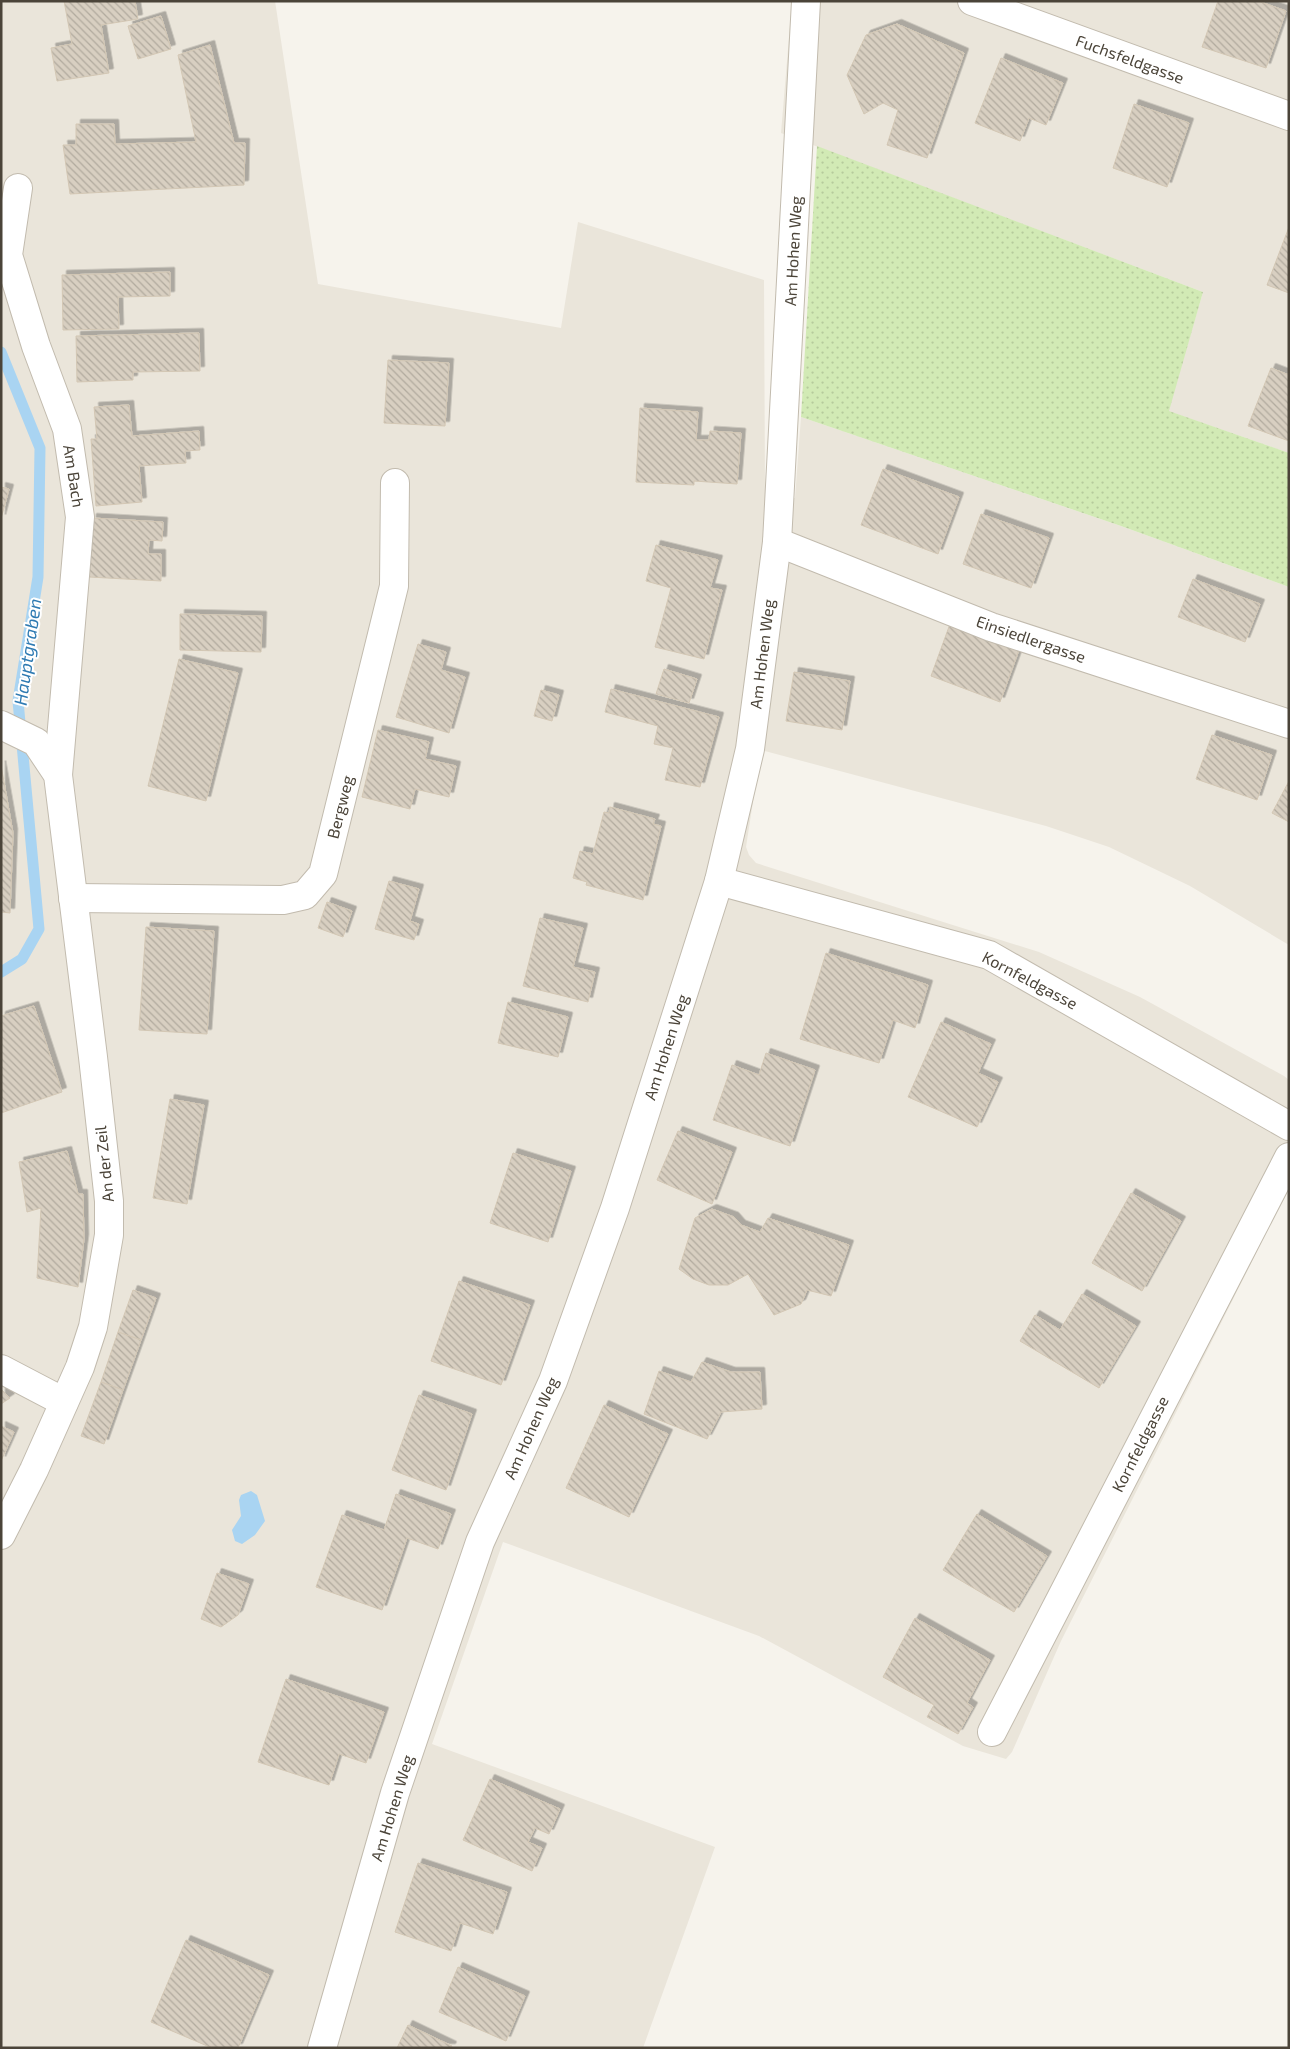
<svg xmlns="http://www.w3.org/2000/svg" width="1290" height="2049" font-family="'Exo 2',sans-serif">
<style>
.residential{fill:#eae5da}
.grass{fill:url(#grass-dots)}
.water{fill:#a9d4f2}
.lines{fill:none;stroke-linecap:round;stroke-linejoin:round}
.stream{stroke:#a9d4f2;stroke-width:11}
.building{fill:url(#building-back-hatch);stroke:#d3c7b4;filter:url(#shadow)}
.minor-casing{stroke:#c2bbae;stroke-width:30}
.tertiary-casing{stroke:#c2bbae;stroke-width:30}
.minor{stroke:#fff;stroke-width:28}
.tertiary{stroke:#fff;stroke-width:28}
.labels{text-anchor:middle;stroke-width:4;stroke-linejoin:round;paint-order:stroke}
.street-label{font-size:16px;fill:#4b4439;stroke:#fff}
.water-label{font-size:18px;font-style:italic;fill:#2e7ab2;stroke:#fff}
</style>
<defs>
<pattern id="grass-dots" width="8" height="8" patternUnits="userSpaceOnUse" patternTransform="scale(1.25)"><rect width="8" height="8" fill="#d2eab5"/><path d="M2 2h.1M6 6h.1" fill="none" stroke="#b6ca9c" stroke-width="1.8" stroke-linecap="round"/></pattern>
<pattern id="building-back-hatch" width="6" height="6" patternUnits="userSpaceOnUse" patternTransform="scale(1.25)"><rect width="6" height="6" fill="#d8cfc1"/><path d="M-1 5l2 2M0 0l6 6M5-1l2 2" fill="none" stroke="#b1aa9e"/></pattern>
<filter id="shadow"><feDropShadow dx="4.5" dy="-4.5" stdDeviation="0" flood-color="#0004"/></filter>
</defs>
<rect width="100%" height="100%" fill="#f6f3ec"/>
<g class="residential">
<path d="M1,1h274l43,283 243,44 17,-106 186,58 1,214 30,4 6,-81 320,109 168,61v358l-99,-59 -81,-39 -63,-21 -285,-76 -15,97 3,8 7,8 283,89 101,45 144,79 5,4v108l-228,453 -49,111 -6,7 -43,-13 -204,-110 -256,-94 -71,202 283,103 -72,201h-642z"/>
<path d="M792,1h497v452l-121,-42 35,-119 -422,-159z"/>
</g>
<path class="grass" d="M817,146l386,146 -34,119 120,42v134l-168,-61 -320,-109z"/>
<path class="water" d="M251,1491l6,4 8,26 -10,14 -13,9 -7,-3 -3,-11 9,-14 -2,-16 2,-5z"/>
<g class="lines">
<path class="stream" d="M1,352l39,96 -2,129 -20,124 21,228 -17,30 -21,13"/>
</g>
<g class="building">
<path d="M64,1h71l3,18 -37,6 8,48 -52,8 -6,-33 21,-4z"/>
<path d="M1218,1h40l28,10 -20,57 -64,-21z"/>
<path d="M161,16l10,33 -33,10 -10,-33z"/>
<path d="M897,24l67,29 -37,105 -40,-13 11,-35 -15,-7 -19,11 -17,-39 19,-40z"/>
<path d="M210,45l24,98h11l-1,42 -174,9 -7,-49h13v-21h38l1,20 81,-2 -18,-87z"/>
<path d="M1001,58l62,25 -17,42 -17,-7 -9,23 -45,-18z"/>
<path d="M1134,104l55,19 -22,64 -54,-19z"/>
<path d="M1289,227v66l-22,-8z"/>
<path d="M170,272v24l-52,1 1,32 -56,1 -1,-55z"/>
<path d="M199,333l1,38 -67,1v8l-56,2 -1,-46z"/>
<path d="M388,360l61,3 -4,63 -61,-3z"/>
<path d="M1271,368l18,7v66l-41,-15z"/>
<path d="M129,405l3,31 67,-5 1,19 -15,1 1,12 -47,3 3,36 -46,4 -5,-67h6l-3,-32z"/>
<path d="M640,408l58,4 -2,28h13l1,-9 31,2 -4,51 -43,-3v4l-58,-3z"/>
<path d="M883,469l76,28 -21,57 -77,-29z"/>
<path d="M1,487l8,2 -8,30z"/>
<path d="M981,514l68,24 -18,50 -68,-24z"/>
<path d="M92,518l71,4 -1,19 -13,-1 -1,14h13v27l-72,-4z"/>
<path d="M656,545l62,15 -8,28 12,2 -18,69 -49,-12 16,-59 -25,-7z"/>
<path d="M1193,579l67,25 -15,38 -67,-25z"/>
<path d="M180,614l82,2 -1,36 -81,-2z"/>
<path d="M950,624l69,26 -19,52 -69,-26z"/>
<path d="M418,644l28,8 -5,18 24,7 -16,56 -53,-16z"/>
<path d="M179,659l59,14 -32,128 -58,-15z"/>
<path d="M664,669l33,10 -8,24 -33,-9z"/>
<path d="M794,672l56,9 -8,49 -56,-9z"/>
<path d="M611,689l108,28 -19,70 -35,-7 8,-32 -19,-4 4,-18 -53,-14z"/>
<path d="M541,690l18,5 -7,26 -18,-5z"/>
<path d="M378,730l51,12 -4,17 31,7 -7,31 -34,-8 -5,20 -48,-12z"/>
<path d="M1212,735l60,20 -15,45 -61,-21z"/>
<path d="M1,765l12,68 -3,80 -9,-1z"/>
<path d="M1289,781v41l-17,-9z"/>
<path d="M610,807l45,12 -2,5 8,2 -18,74 -57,-15 1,-3 -14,-4 7,-27 13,3 11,-42 5,1z"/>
<path d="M389,881l30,8 -9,32 9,3 -5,16 -39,-11z"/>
<path d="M327,902l25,9 -9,26 -25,-9z"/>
<path d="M540,918l43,10 -10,39 22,5 -7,30 -65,-16z"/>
<path d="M146,927l68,4 -7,103 -68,-4z"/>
<path d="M826,953l102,32 -13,43 -22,-8 -14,43 -79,-24z"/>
<path d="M508,1002l60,15 -10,40 -60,-14z"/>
<path d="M34,1006l28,86 -61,21v-97z"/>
<path d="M941,1022l50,22 -13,29 20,9 -21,45 -69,-30z"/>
<path d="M766,1053l49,17 -25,76 -77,-26 19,-55 27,10z"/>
<path d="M170,1099l34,6 -17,99 -34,-6z"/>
<path d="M678,1131l54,21 -20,52 -55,-24z"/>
<path d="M67,1151l11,43h5l1,45 -6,48 -41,-9 4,-70 -14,4 -8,-50z"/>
<path d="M513,1153l58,18 -23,71 -58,-19z"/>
<path d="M1131,1193l50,28 -39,70 -50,-28z"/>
<path d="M712,1209l22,8 7,8 19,7 8,-14 81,27 -18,51 -24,-6 -6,14 -27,11 -26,-41 -20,11h-19l-16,-6 -14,-10 16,-51z"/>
<path d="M459,1281l71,24 -29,80 -70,-24z"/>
<path d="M133,1290l23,8 -15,42 -23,-8z"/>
<path d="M1082,1294l54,32 -37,62 -79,-47 15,-26 25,15z"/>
<path d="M118,1332l23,8 -18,50 -22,-8z"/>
<path d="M702,1362l29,10h29l2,37 -41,3 -14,27 -63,-25 15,-43 32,11z"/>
<path d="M101,1382l22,8 -19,54 -23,-8z"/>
<path d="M1,1389l9,9 -9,6z"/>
<path d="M419,1395l53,19 -26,76 -54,-20z"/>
<path d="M604,1405l64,29 -39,83 -63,-29z"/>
<path d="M1,1426l13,6 -13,29z"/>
<path d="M396,1494l55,20 -13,35 -31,-11 -25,72 -66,-23 26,-72 42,15z"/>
<path d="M977,1514l70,42 -33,56 -71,-42z"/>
<path d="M217,1573l32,11 -11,31 -17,12 -20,-8z"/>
<path d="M915,1618l75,42 -23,43 6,4 -15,27 -31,-17 7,-12 -51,-28z"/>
<path d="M286,1679l98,33 -18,51 -27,-9 -10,31 -71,-23z"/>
<path d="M490,1779l70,30 -11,25 -14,-6 -7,14 14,6 -10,23 -69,-31z"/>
<path d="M418,1863l89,29 -14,42 -33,-11 -9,28 -56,-19z"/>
<path d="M186,1940l83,35 -31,73h-26l-61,-26z"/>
<path d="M458,1967l67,29 -19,45 -67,-29z"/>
<path d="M408,2025l44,21 -1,2h-54z"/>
</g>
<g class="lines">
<defs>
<g id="minor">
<path d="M972,1l317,115"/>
<path d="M18,188l-10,67 28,91 31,83 13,88 -22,258"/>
<path d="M777,542l214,85 298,97"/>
<path d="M719,881l270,74 300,171"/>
<path d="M73,898l210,2 22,-5 18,-21 71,-288 1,-103"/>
<path d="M1,1369l63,33"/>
<path d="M992,1732l297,-575"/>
<path d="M322,2048l73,-255 85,-251 73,-161 62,-173 104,-327 31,-132 27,-207 29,-541"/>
</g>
<path id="tertiary" d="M1,725l35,17 22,33 35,282 16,144v34l-16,92 -13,40 -46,103 -33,65"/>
</defs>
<use href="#minor" class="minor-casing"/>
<use href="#tertiary" class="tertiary-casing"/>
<use href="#minor" class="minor"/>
<use href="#tertiary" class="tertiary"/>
</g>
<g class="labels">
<g class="street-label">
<text transform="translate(1130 59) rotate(20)" y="6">Fuchsfeldgasse</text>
<text transform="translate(793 251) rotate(-87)" y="6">Am Hohen Weg</text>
<text transform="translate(74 476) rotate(81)" y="6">Am Bach</text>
<text transform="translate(1031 639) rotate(19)" y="6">Einsiedlergasse</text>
<text transform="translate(762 654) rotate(-83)" y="6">Am Hohen Weg</text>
<text transform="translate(340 807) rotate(-76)" y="6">Bergweg</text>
<text transform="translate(1030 980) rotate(28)" y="6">Kornfeldgasse</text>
<text transform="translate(666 1047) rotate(-72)" y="6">Am Hohen Weg</text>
<text transform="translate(104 1164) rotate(-96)" y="6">An der Zeil</text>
<text transform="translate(531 1428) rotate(-66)" y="6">Am Hohen Weg</text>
<text transform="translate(1140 1444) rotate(-63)" y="6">Kornfeldgasse</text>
<text transform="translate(392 1808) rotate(-73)" y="6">Am Hohen Weg</text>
</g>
<g class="water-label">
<text transform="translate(28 652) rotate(-82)" y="6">Hauptgraben</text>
</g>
</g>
<rect width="1290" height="2049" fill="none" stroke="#4b4439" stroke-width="5"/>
</svg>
